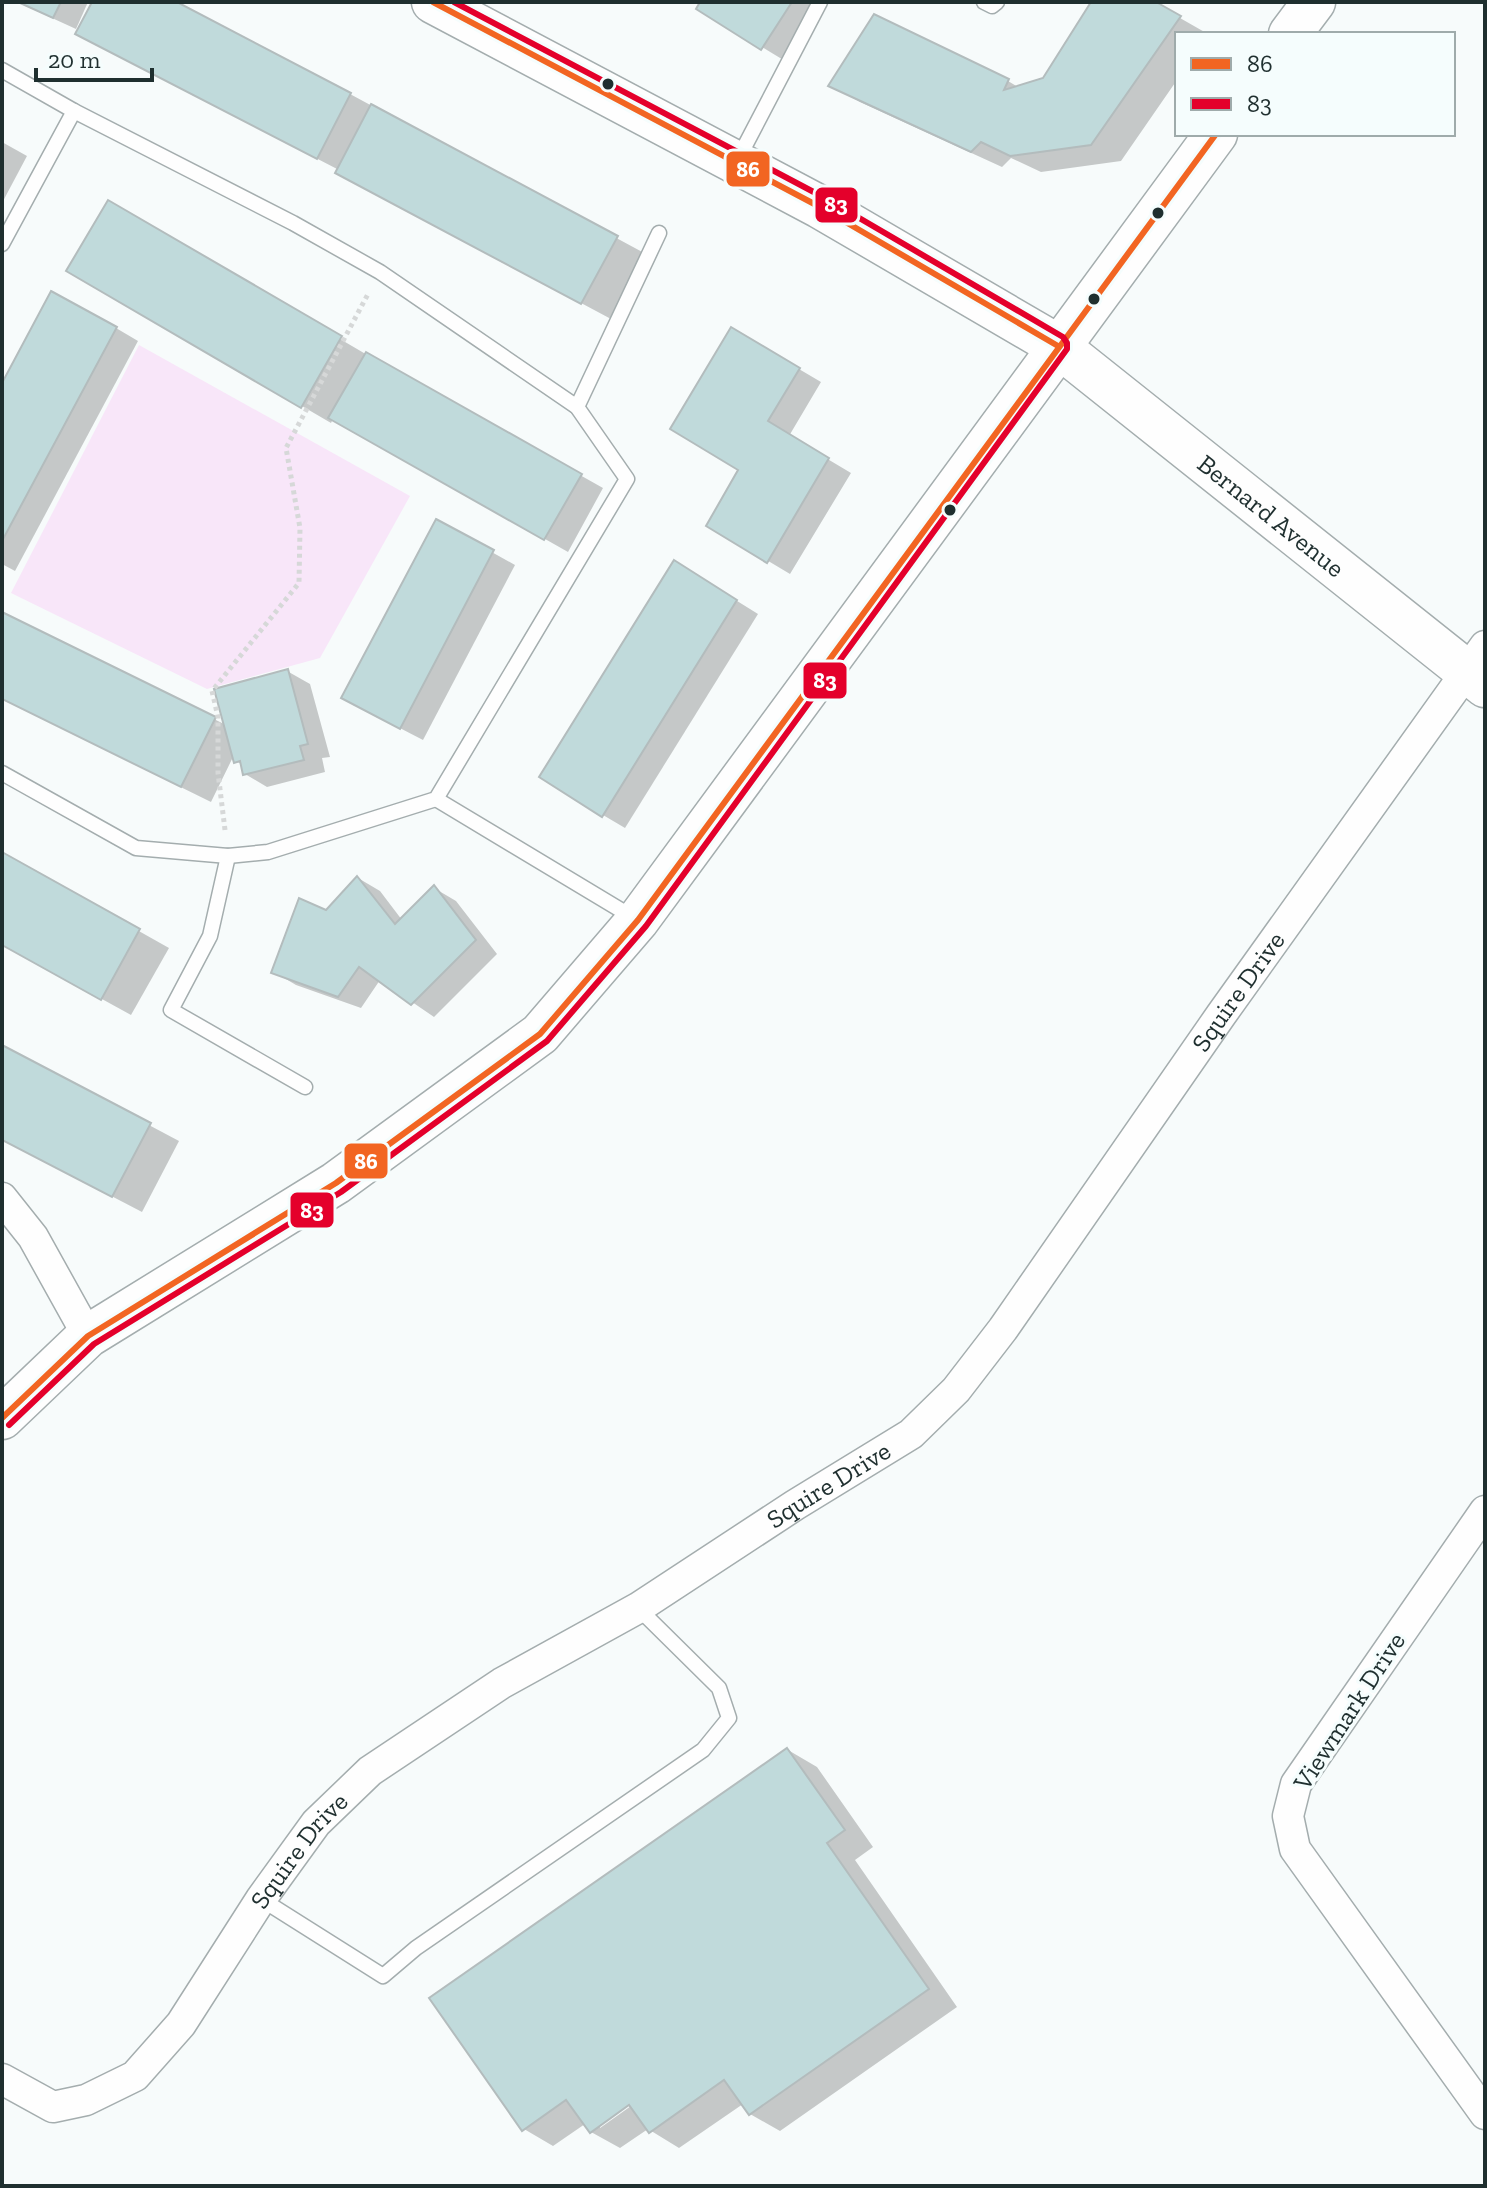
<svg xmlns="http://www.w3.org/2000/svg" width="1487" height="2188" font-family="'Zilla Slab',serif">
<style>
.green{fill:#f8e6f9}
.shadow{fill:#0003;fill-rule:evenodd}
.building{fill:#c0dadb;stroke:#b3bcbd;stroke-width:2}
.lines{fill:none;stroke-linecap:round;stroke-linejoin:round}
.lane-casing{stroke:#a4adae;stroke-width:17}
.street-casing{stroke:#a4adae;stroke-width:33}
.secondary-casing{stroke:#a4adae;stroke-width:45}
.path{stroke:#d6d8d8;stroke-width:5;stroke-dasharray:4 4;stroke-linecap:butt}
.lane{stroke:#fefefe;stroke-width:14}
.street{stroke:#fefefe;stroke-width:30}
.secondary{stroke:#fefefe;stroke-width:42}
.bus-1-casing{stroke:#f5fdfd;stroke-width:12}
.bus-2-casing{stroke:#f5fdfd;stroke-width:12}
.bus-1{stroke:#f26522;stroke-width:6}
.bus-2{stroke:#e4002b;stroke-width:6}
.bus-dot{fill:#1f2f2f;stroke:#f5fdfd;stroke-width:3}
.labels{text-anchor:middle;stroke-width:6;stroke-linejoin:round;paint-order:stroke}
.street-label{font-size:26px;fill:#1f2f2f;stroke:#f5fdfd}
.line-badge{stroke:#f5fdfd;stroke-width:3}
.badge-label{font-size:22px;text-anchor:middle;font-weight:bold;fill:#fff}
</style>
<rect width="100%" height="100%" fill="#f7fbfb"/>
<path class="green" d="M139,345l271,151 -90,162 -113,31 -196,-96z"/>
<g class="shadow">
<path d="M17,2h71l-12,27z"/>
<path d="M94,2h79l177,92 296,160 -35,65 -244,-130 -28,-19 -232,-120z"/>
<path d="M702,2h120l-37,59 -87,-53z"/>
<path d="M1094,2h58l56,32h-31v46l-56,81 -80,11 -30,-14 -9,9 -142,-65 -29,-17 177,-4 10,6 26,-8z"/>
<path d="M2,142l25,14 -25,47z"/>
<path d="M108,203l261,153 234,132 -35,64 -235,-133 -2,4 -262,-153z"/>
<path d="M116,328l22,13 -123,230 -13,-7v-177z"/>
<path d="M731,329l90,53 -32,54 62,37 -61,101 -82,-49 33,-55z"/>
<path d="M436,521l79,44 -92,175 -58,-30z"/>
<path d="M697,576l61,38 -133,214 -22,-13z"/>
<path d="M2,614l224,111 61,-54 23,13 20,73 -8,1 3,14 -58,15 -22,-13 -2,-9 -7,-4 -2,-6 -23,47 -209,-103z"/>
<path d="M2,854l167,94 -38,67 -129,-71z"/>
<path d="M358,878l22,13 22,29 32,-32 22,13 41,53 -63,63 -54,-37 -19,28 -65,-23 -22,-13z"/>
<path d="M2,1047l177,94 -37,71 -140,-73z"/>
<path d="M788,1750l29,17 56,80 -18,13 102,147 -177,124 -30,-17 -7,-10 -64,44 -31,-19 -28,19 -29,-16 -6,-8 -32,22 -29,-17zM636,2098l2,3 -38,27v-5z"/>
</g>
<g class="building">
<path d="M18,2h43l-8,16z"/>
<path d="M92,2h85l174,91 -34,66 -242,-125z"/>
<path d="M700,2h92l-31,48 -65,-41z"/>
<path d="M1091,2h65l25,14 -90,129 -81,11 -29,-14 -10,10 -143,-66 46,-72 135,65 -5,11 39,-12z"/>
<path d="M371,104l247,132 -37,68 -246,-131z"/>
<path d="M108,200l234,136 -41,72 -235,-137z"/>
<path d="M51,291l66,36 -115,214v-158z"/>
<path d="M731,327l69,41 -32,53 61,37 -62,105 -61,-37 32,-56 -68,-41z"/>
<path d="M366,352l216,122 -38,66 -216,-122z"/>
<path d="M436,519l58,31 -94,179 -59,-31z"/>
<path d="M674,560l63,40 -135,217 -63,-40z"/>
<path d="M2,612l214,105 -35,70 -179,-88z"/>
<path d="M288,669l20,75 -8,2 4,14 -61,15 -3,-14 -6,2 -20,-74z"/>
<path d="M2,852l138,77 -39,71 -99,-55z"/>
<path d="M357,876l38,48 39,-39 42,55 -65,65 -52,-38 -21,30 -67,-24 28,-75 27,12z"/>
<path d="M2,1045l149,78 -39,74 -110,-57z"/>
<path d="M787,1748l58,82 -18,13 102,146 -180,126 -25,-35 -75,53 -20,-28 -39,28 -24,-33 -44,31 -93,-133z"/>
</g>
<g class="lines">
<defs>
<g id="lane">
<path d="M984,2l8,4 5,-4"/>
<path d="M2,70l72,41 219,112 87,49 197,135 50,72 -191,320 -168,53 -40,4 -92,-8 -134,-75"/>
<path d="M737,161l83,-159"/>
<path d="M2,244l72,-133"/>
<path d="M577,407l82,-174"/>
<path d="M436,799l198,119"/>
<path d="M228,856l-18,80 -39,74 134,77"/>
<path d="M261,1899l122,77 33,-28 287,-198 26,-32 -10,-30 -81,-80"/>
</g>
<g id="street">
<path d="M2,1198l31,39 55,99"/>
<path d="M1485,1511l-189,273 -8,32 7,33 190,265"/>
<path id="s1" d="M2,2079l51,28 33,-7 49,-24 46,-52 80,-125 55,-76 54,-52 132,-88 136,-75 157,-103 116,-71 45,-44 47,-61 218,-314 264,-369"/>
</g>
<g id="secondary">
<path id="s2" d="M433,2l387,205 238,139 427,340"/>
<path d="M1290,34l24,-32"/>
<path d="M2,1418l86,-82 248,-153 204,-149 98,-114 578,-786"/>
</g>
</defs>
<use href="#lane" class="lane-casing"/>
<use href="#street" class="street-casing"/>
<use href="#secondary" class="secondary-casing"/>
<path class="path" d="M225,830l-7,-57v-56l-6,-26 87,-108 1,-55 -14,-80 82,-154"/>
<use href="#lane" class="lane"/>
<use href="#street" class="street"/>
<use href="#secondary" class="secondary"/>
<defs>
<g id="bus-1">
<path d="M433,2l387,205 238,139"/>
<path d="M2,1418l86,-82 248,-153 204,-149 98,-114 578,-786"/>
</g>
<path id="bus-2" d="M9,1425l85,-81 247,-152 206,-151 99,-115 421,-577v-6l-4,-6 -238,-139 -371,-196"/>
</defs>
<use href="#bus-1" class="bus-1-casing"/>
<use href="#bus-2" class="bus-2-casing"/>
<use href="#bus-1" class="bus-1"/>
<use href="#bus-2" class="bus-2"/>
</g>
<g class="bus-dot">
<circle cx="608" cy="84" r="7"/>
<circle cx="1158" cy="213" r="7"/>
<circle cx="1094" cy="299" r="7"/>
<circle cx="950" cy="510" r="7"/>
</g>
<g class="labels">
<g class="street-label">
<text dy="9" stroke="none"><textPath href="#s2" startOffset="986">Bernard Avenue</textPath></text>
<text dy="9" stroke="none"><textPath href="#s1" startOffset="1722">Squire Drive</textPath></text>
<text dy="9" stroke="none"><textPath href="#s1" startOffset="1074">Squire Drive</textPath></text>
<text transform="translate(1349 1711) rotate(-57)" y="9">Viewmark Drive</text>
<text dy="9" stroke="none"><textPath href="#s1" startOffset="426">Squire Drive</textPath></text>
</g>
</g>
<g class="line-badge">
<rect x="725" y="150" width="46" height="38" rx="8" fill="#f26522"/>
<rect x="814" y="186" width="45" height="38" rx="8" fill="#e4002b"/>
<rect x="802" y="661" width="46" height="39" rx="8" fill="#e4002b"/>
<rect x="343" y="1142" width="46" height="38" rx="8" fill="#f26522"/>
<rect x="289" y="1191" width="46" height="38" rx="8" fill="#e4002b"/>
</g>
<g class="badge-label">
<text x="748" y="177">86</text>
<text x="836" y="212">83</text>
<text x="825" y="688">83</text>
<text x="366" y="1169">86</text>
<text x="312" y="1218">83</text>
</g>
<rect width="1487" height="2188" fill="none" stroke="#1f2f2f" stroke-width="8"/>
<rect x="1175" y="32" width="280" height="104" fill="#f5fdfd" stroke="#9fabab" stroke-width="2"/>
<rect x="1191" y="58" width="40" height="12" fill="#f26522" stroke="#9fabab" stroke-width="2"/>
<text x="1247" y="72" font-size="24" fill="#1f2f2f">86</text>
<rect x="1191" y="98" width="40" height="12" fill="#e4002b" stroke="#9fabab" stroke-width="2"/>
<text x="1247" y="112" font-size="24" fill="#1f2f2f">83</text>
<path d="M36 68v12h116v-12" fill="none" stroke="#1f2f2f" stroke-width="4"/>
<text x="48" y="68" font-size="24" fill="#1f2f2f" stroke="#f5fdfd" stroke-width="6" paint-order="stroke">20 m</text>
</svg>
